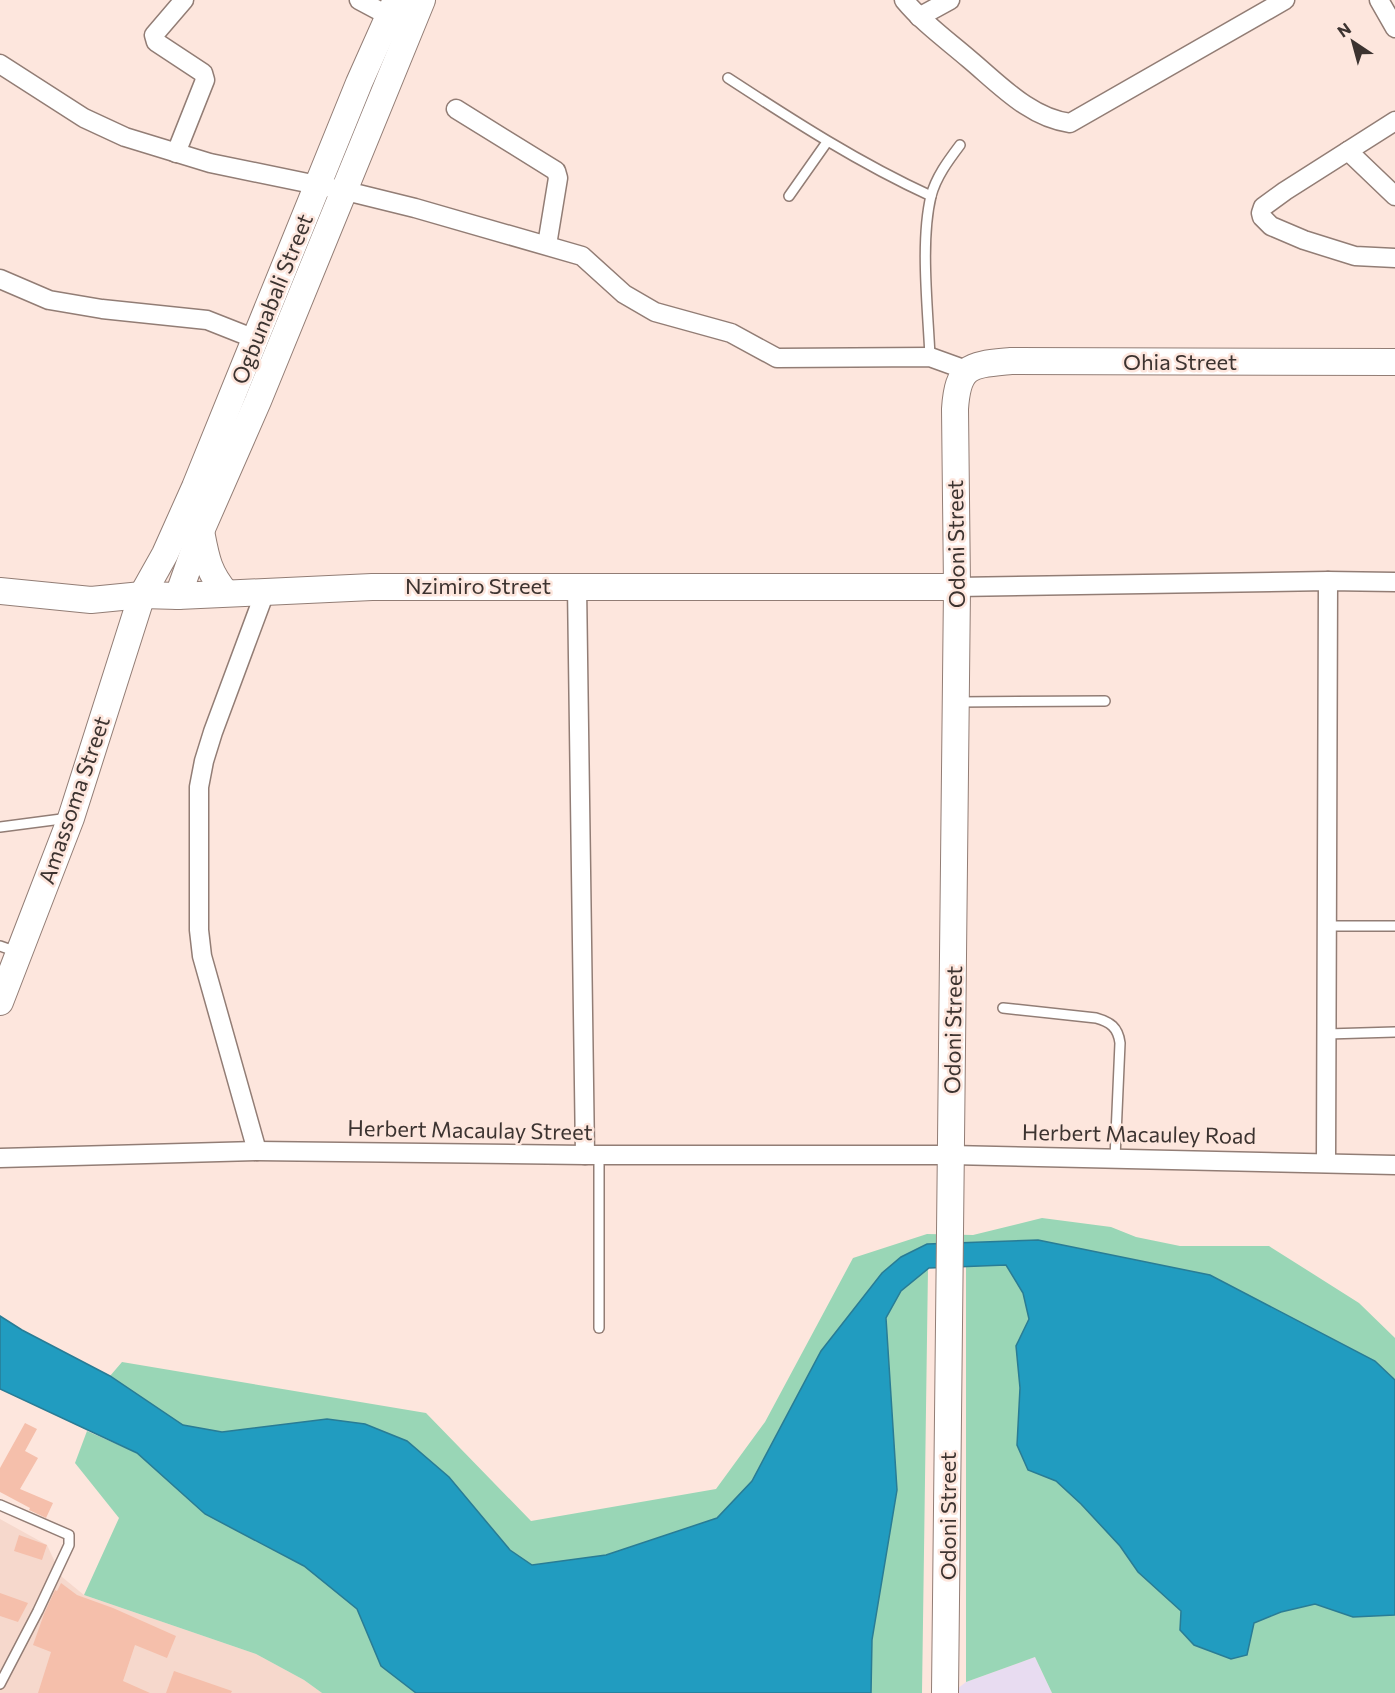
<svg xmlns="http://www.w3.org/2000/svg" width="1395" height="1693" font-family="Commissioner,sans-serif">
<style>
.commercial{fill:#e8dcf1}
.built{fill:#f6d8cc}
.green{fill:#99d6b6}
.water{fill:#219cc0;stroke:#297c95;stroke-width:1.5}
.building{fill:#f5bfab}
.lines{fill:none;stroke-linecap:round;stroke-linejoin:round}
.lane-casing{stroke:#927d75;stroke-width:12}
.street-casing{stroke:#927d75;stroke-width:21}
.secondary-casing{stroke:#927d75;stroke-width:28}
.lane{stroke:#fff;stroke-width:9}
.street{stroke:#fff;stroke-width:18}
.secondary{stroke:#fff;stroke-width:26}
.labels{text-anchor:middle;stroke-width:5;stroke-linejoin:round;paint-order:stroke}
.street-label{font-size:22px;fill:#3c3330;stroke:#fde6dd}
</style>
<rect width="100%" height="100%" fill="#fde6dd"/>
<path class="commercial" d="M1035,1657l17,36h-100l14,-11z"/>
<path class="built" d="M0,1519l47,26 15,32 22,18 172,59 48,26 18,13h-322z"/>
<g class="green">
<path d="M1042,1218l69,9 25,10 44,9h89l90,57 36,35v42l-20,-19 -165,-86 -172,-35 -111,4 -26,13 -184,372 -475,-155 -132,-98 12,-14 304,51 105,108 185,-32 49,-67 88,-164 74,-24 46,1z"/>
<path d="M1006,1265l389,185v243h-343l-17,-36 -69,25v-416z"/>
<path d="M928,1268l-6,425h-600l-18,-13 -48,-26 -172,-59 35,-77 -44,-55 12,-32 50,22 69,61 98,52 205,91 383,-237 -6,-102 15,-28z"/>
</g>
<path class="water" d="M1038,1240l172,35 165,86 20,19v235l-42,2 -38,-13 -34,8 -27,11 -7,32 -16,4 -37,-14 -14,-15 1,-19 -43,-39 -18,-26 -39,-42 -25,-23 -28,-11 -11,-25 3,-57 -4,-42 13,-27 -6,-26 -17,-28 -77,3 -28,23 -15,27 11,172 -25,150 -1,53h-455l-35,-27 -24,-57 -53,-43 -99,-52 -68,-61 -137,-64v-73l22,14 88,46 73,49 39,7 105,-13 38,5 42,17 42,36 61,73 22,15 74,-10 111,-37 35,-37 69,-130 61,-78 19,-16 26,-13z"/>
<g class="building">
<path d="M25,1423l12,6 -12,22 13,7 -18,31 33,14 -7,15 -17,-8 1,-2 -30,-16v-24z"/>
<path d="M19,1535l28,10 -5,15 -28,-9z"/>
<path d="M61,1583l16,12 36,13 63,28 -9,22 -32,-13 -12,36 27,12h-112l13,-41 -18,-7 11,-31 11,-24 2,1z"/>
<path d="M0,1593l28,10 -10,19 -18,-6z"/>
<path d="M174,1671l58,20 -1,2h-65z"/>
</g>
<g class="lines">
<defs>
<g id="lane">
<path d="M728,78c66,43 131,85 203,118"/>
<path d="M789,196l38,-54"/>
<path d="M930,357c-2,-48 -10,-115 1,-161 5,-19 17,-35 29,-51"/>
<path d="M958,702l147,-1"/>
<path d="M0,827l69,-9"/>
<path d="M1327,926h68"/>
<path d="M0,946l17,6"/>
<path d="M1003,1008l93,10c14,4 22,9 24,25l-5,115"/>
<path d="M1327,1034l68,-2"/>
<path d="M599,1328v-173"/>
<path d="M0,1505l69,30v10l-31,66 -38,73"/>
</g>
<g id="street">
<path d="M359,0l30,16"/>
<path d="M904,0c19,23 43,40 65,59 30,25 61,59 101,64l215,-123"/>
<path d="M1379,0l16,28"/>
<path d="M919,17l31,-17"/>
<path d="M0,64l84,54 41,19 85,26 136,28 69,17 167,48 42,38 31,18 76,21 46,25 153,-1 36,13"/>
<path d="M456,109l100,62 2,7 -11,67"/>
<path d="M1395,121l-110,70 -22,16 -2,6 1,4 9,9 33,14 51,16 40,2"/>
<path d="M1348,151l47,45"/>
<path d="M176,153l29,-73 -2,-7 -47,-31 -2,-7 30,-35"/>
<path d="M0,279l49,21 53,9 105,11 48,19"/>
<path d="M577,586l8,569"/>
<path d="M957,587l371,-6 67,1"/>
<path d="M257,1151l-55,-195 -3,-26v-143l5,-26 9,-29 52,-140"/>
<path d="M0,1158l257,-7 328,4h366l444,10"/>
<path d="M1326,1163l2,-582"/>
</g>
<g id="secondary">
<path d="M201,531c5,26 7,41 25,62"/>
<path d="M0,591l91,9 51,-5 36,1 194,-9h585"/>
<path d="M178,596l23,-65 57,-130 164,-401"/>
<path d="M0,1002l71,-184 71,-223 23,-41 30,-67 164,-404 37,-83"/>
<path d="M945,1693l12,-1106 -2,-178c3,-45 16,-44 56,-48l384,1"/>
</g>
</defs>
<use href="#lane" class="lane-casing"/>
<use href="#street" class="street-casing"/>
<use href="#secondary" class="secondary-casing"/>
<use href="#lane" class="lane"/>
<use href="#street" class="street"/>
<use href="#secondary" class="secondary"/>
</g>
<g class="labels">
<g class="street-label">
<text transform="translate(272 299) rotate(-68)" y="8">Ogbunabali Street</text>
<text x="1180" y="370">Ohia Street</text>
<text transform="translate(956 544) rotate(-91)" y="8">Odoni Street</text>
<text x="478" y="594">Nzimiro Street</text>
<text transform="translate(74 800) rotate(-71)" y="8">Amassoma Street</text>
<text transform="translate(953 1030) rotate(-89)" y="8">Odoni Street</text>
<text transform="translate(470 1130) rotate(1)" y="8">Herbert Macaulay Street</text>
<text transform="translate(1139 1134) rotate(1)" y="8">Herbert Macauley Road</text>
<text transform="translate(948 1516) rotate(-90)" y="8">Odoni Street</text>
</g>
</g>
<g transform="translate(1353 42) rotate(324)" stroke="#fde6dd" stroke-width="4.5" paint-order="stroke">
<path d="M0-4.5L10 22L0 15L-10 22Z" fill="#3c3330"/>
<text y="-9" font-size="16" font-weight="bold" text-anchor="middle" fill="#3c3330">N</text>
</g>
</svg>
